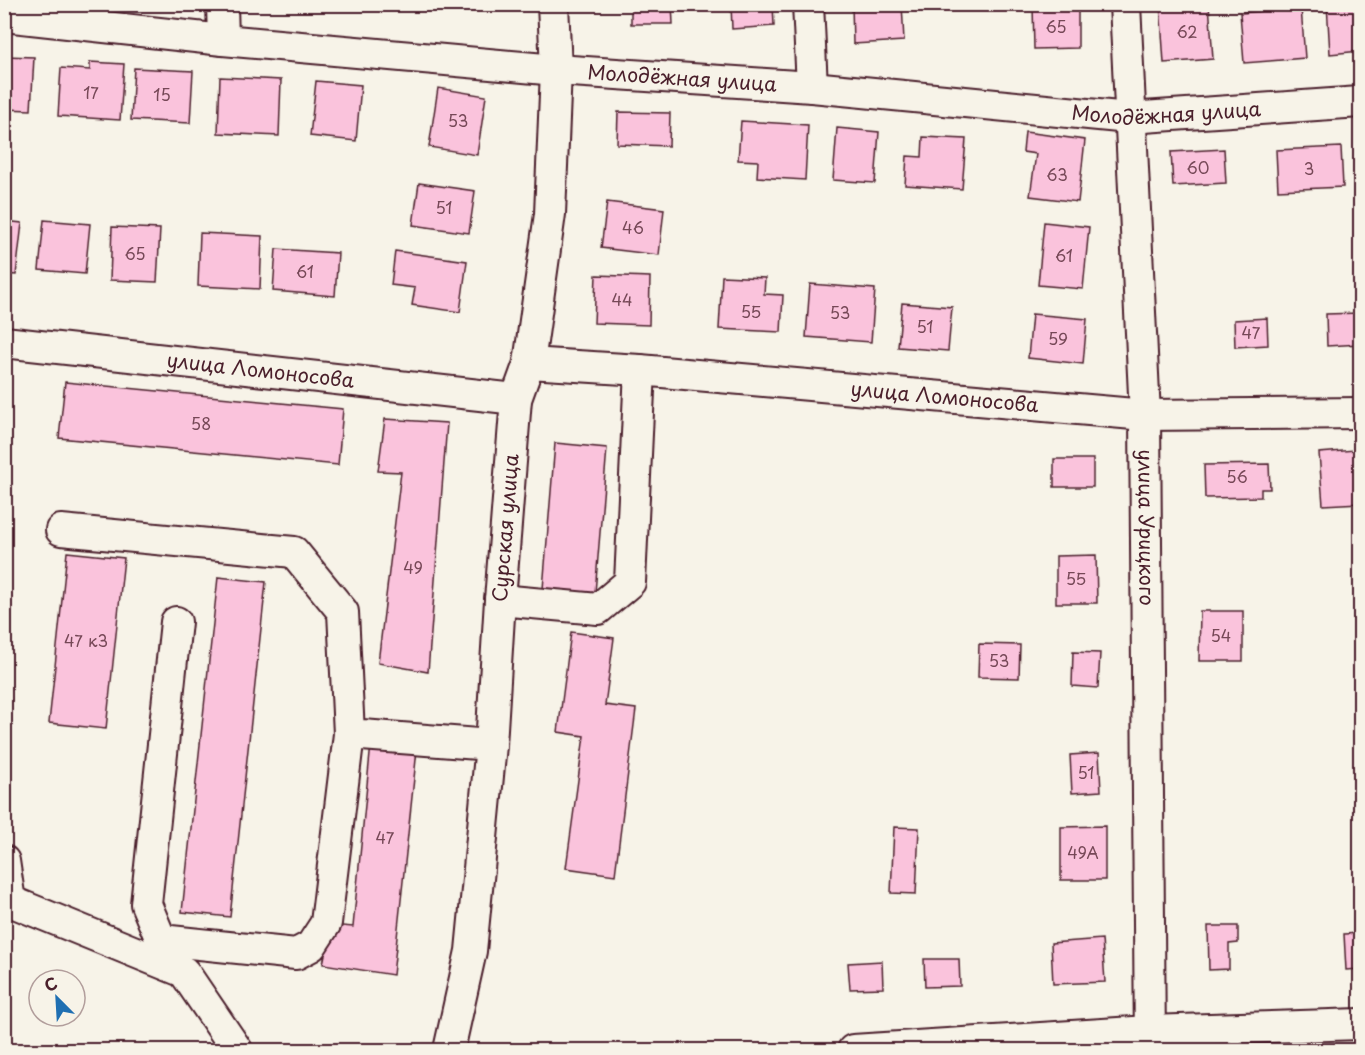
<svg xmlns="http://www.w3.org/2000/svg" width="1365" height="1055" font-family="'Playpen Sans',sans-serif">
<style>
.building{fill:#fac3dc;stroke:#4a1f2b;stroke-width:1.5}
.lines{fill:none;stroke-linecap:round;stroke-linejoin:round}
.minor-casing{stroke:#4a1f2b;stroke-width:34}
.minor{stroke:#f7f3e8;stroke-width:30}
.labels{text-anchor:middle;stroke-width:4.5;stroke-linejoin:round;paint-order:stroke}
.number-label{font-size:16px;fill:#764857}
.street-label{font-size:20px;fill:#4a1f2b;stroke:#f7f3e8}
</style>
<rect width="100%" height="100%" fill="#f7f3e8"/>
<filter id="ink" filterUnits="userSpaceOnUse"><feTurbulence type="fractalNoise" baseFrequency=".0167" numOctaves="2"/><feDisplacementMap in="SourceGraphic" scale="12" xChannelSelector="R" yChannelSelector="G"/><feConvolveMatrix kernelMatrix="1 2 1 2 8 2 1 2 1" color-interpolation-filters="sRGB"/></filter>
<g filter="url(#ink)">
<g class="building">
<path d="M631,4h41l1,20h-42z"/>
<path d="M731,4h42l1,22 -42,3z"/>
<path d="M852,4h50l2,37 -51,3z"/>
<path d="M1160,4h49l4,55 -49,4z"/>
<path d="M1327,4h33v47l-30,3z"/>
<path d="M1033,5h45v43l-44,1z"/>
<path d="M1301,8l4,50 -61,5 -4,-50z"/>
<path d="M4,56l30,1 -3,53 -27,-1z"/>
<path d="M90,62l34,2 -4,56 -62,-4 3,-48 29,2z"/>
<path d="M134,68l59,3 -3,52 -59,-3z"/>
<path d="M220,77l61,3 -2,56 -61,-3z"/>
<path d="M316,81l45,4 -5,56 -46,-5z"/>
<path d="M438,88l48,8 -9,59 -48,-8z"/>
<path d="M618,112l52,1 -1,33 -52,-2z"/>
<path d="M741,121l67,4 -3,55 -48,-3 1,-16 -20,-1z"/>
<path d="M837,128l42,4 -4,51 -42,-3z"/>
<path d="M1025,132l60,8 -7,62 -48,-6 6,-42 -13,-2z"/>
<path d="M923,137l43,2 -4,50 -57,-4 2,-29 15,1z"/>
<path d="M1341,147l2,40 -65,3 -2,-40z"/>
<path d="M1224,149l2,34 -53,3 -2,-34z"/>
<path d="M419,183l56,8 -6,42 -56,-8z"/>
<path d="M607,202l57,7 -5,46 -58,-7z"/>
<path d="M44,220l46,4 -5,50 -46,-4z"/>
<path d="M4,221l18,2 -6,52 -12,-1z"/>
<path d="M1044,222l45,5 -6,62 -45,-4z"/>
<path d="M112,227l48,2 -3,53 -47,-2z"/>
<path d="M200,233l62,3 -2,53 -62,-3z"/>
<path d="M276,249l62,4 -3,43 -62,-5z"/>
<path d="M395,251l72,10 -7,51 -48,-7 3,-17 -24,-3z"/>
<path d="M596,275l54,2 -1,48 -55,-2z"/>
<path d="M722,276l43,2 -1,16 19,1 -2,37 -62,-3z"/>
<path d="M810,284l65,5 -4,53 -65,-5z"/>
<path d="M902,303l50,4 -4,44 -50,-4z"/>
<path d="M1360,313v31l-33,2 -1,-32z"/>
<path d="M1032,314l55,5 -4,45 -55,-6z"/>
<path d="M1267,318l1,27 -33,2 -1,-27z"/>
<path d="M65,382l278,27 -5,56 -279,-27z"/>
<path d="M385,419l62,4 -19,249 -50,-9 23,-191 -23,-1z"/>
<path d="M555,443l52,5 -12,145 -52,-4z"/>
<path d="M1355,450v7l5,-1v47l-37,2 -4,-52z"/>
<rect x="1054" y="459" width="39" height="28"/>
<path d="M1269,464l1,25h-9v8l-56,1 -1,-33z"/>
<path d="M67,552l57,6 -18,171 -57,-6z"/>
<path d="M1096,555l1,48h-41v-47z"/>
<path d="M218,577l48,5 -36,335 -48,-5z"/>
<path d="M1200,611h43v50h-44z"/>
<path d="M571,632l43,6 -9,67 31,4 -21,166 -49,-7 18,-132 -26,-4z"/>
<path d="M979,644l41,1 -1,33 -41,-1z"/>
<path d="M1073,652l27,1 -2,35 -26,-2z"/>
<path d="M371,744l46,6 -24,225 -70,-11 8,-39 22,2z"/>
<path d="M1099,753l2,38 -29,2 -2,-38z"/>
<path d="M1105,826v54h-44v-53z"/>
<path d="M894,827l25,1 -3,66 -25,-1z"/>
<path d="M1208,926h30v17l-9,1v25l-20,1z"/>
<path d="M1360,933v36l-14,1 -2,-36z"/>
<path d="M1102,939l3,43 -52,2 -2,-41z"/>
<path d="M924,959h35l1,27 -35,1z"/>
<path d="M882,961l1,27 -33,1 -2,-26z"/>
</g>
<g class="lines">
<defs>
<g id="minor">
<path d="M222,4l1,36"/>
<path d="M808,4l4,83"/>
<path id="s1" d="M1125,4l20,411 5,635"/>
<path id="s2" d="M4,16l219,24 333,30 256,17 317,31 231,-16"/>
<path id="s3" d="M4,342l512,57"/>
<path id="s4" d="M529,363l111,7 505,45 215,-2"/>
<path d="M61,530l233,22 49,60 6,122 142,11"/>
<path d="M500,600l98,9 32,-27 10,-212"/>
<path d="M176,622l-30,282 15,36 135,14 15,-8 15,-23 23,-189"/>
<path d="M4,861l6,40 174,71 53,78"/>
<path id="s5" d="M449,1050l22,-99 20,-206 9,-145 16,-201 13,-36 21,-149 6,-144 -3,-66"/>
<path d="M853,1050l296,-19 211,-7"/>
</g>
</defs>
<use href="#minor" class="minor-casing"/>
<use href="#minor" class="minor"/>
</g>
</g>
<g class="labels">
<g class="number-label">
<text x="1056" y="33">65</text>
<text x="1187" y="38">62</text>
<text x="91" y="99">17</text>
<text x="162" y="101">15</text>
<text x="458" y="127">53</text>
<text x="1198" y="174">60</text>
<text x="1309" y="175">3</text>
<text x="1057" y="181">63</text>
<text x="444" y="214">51</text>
<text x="633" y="234">46</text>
<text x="135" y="260">65</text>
<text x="1064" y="262">61</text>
<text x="305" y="278">61</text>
<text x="622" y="306">44</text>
<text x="751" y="318">55</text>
<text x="840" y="319">53</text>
<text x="925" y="333">51</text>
<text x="1251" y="339">47</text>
<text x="1058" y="345">59</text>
<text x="201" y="430">58</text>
<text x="1237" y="483">56</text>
<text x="413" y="574">49</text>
<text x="1076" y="585">55</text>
<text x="1221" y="642">54</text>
<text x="86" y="647">47 к3</text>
<text x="999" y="667">53</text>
<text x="1086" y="779">51</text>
<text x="385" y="844">47</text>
<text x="1083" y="859">49А</text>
</g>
<g class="street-label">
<text dy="7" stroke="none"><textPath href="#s2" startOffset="681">Молодёжная улица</textPath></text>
<text dy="7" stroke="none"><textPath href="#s2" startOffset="1167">Молодёжная улица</textPath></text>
<text dy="7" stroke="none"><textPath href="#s3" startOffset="258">улица Ломоносова</textPath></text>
<text dy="7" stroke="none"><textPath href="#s4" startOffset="417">улица Ломоносова</textPath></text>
<text dy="7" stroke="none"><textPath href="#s5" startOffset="526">Сурская улица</textPath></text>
<text dy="7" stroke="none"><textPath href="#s1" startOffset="524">улица Урицкого</textPath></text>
</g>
</g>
<rect width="1365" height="1055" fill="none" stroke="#f7f3e8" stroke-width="24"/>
<rect x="12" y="12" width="1341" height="1031" fill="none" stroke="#4a1f2b" stroke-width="2" filter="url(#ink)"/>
<g transform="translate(57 998) rotate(336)"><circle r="28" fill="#f7f3e8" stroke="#b29e9c" stroke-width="1.5"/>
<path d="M0-4.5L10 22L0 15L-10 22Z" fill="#1f6fb2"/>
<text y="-9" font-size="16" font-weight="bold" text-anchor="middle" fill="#4a1f2b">С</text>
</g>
</svg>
